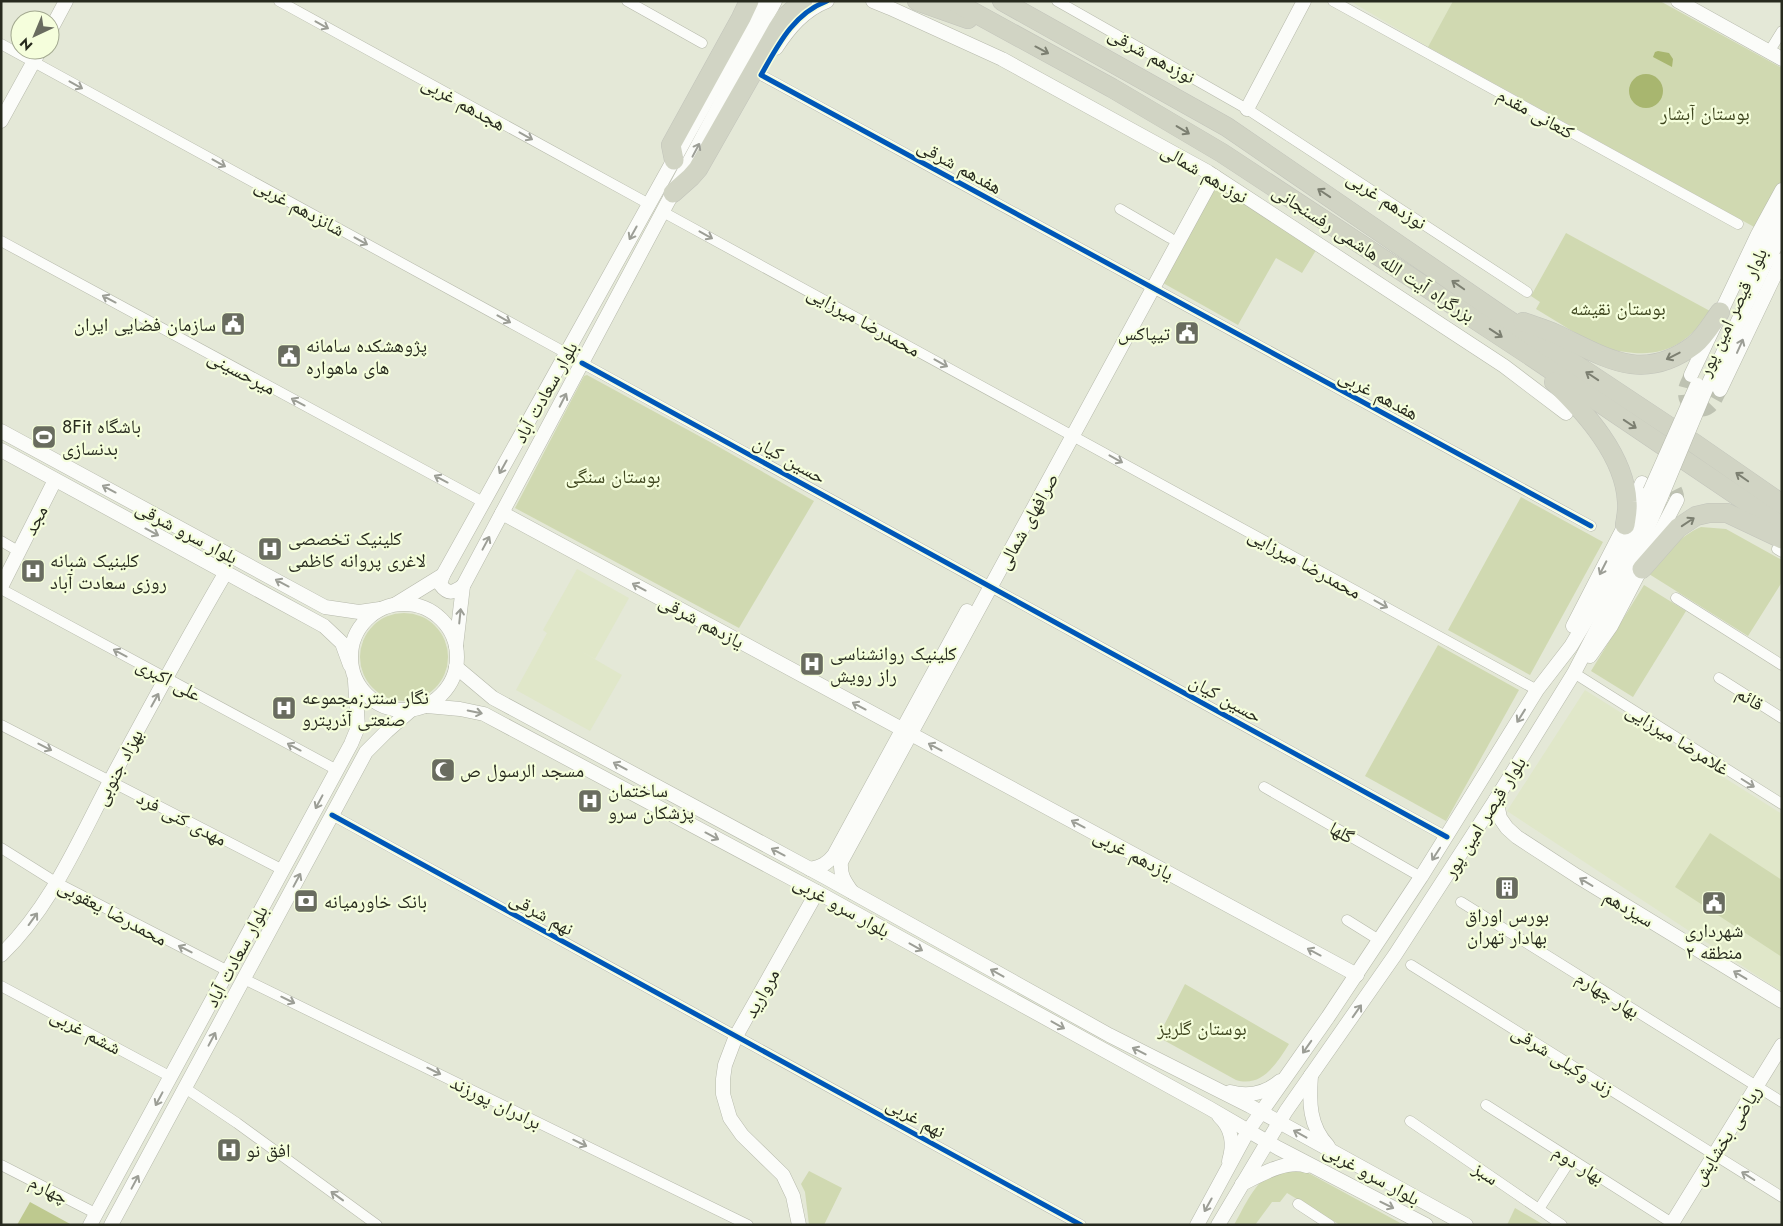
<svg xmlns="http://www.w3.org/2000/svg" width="1783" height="1226" font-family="Jost,'Noto Naskh Arabic',sans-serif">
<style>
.built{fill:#e0e7c9}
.green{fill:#d0d9b1}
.forest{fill:#bec98f}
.water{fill:#a8b66f}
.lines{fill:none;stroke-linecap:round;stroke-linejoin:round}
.secondary-tunnel{stroke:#bec2b2;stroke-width:14;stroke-dasharray:14 7;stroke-linecap:butt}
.street-casing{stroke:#b6b9ab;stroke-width:11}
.secondary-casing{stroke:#b6b9ab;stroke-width:15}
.highway-casing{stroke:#c2c4bb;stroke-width:20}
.street{stroke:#fbfcf9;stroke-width:10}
.secondary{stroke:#fbfcf9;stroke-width:14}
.highway{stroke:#d1d4c4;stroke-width:19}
.secondary-bridge-casing{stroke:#b6b9ab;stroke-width:15;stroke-linecap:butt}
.secondary-bridge{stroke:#fbfcf9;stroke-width:14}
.cycleway-casing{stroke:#f5fedc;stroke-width:8}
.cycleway{stroke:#0057b8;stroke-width:5}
.oneway{stroke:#9c9e96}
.oneway2{stroke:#7c7f71}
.labels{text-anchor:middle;stroke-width:4.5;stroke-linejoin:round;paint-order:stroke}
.street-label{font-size:19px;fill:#272a1e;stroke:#f5fedc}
.park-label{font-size:19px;fill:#3e451e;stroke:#f5fedc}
.poi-label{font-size:19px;fill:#272a1e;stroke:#f5fedc;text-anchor:start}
</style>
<rect width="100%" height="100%" fill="#e4e8d7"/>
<g class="built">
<path d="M1350,1h103l-25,46z"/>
<path d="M577,569l52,29 -34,61 -16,-9 43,25 -32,56 -74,-41 31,-57 -4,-3z"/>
<path d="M1585,690l197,124v178l-275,-181z"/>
</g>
<g class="green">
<path d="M1453,1h207l122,67v119l-26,41 -328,-181z"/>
<path d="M1223,190l95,57 -16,26 -26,-15 -38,67 -75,-42 50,-92z"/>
<path d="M1566,233l144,78c-21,32 -46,47 -84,41 -8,-1 -16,-2 -23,-5 -23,-10 -45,-25 -67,-38l4,-7 -9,-6z"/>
<path d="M587,375l125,68 102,58 -75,127 -224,-120 69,-132z"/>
<path d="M1521,497l82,45 -73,133 -82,-45z"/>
<path d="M1701,527l25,2 56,31v22l-34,54 -99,-62c15,-18 30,-38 52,-47z"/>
<path d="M1644,585l42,26 -53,86 -42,-26z"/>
<circle cx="404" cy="657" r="44"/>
<path d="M1438,645l81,45 -73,131 -81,-45z"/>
<path d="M1710,833l72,47v77l-107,-70z"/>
<path d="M1185,984l104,60c-12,19 -27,44 -53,36l-78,-43z"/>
<path d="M1301,1169l103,56h-64l-53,-32 -7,9h-8l-17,23h-21c8,-14 19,-39 32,-47 10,-6 24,-7 35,-9z"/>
<path d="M809,1171l33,17 -18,37h-15l-4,-33 -4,-8z"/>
<path d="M1515,1208l29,17h-37z"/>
</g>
<path class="forest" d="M30,1202l42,23h-55z"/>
<g class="water">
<path d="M1658,51l11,2 4,6 -1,8 -19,-10 2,-5z"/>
<circle cx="1646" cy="91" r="17"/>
</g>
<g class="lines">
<g class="secondary-tunnel">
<path d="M1691,375c-2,5 -7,12 -6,19 0,11 15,20 24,13 5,-3 8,-11 11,-17"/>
<path d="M1659,477c10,3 19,12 18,23"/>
</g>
<defs>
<g id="street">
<path d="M279,1l370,203"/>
<path d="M627,1l75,42"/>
<path d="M1057,1l190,108 280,183"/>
<path d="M1333,1l405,223"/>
<path d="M1,44l565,309"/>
<path d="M1769,52l13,-21"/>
<path d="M761,75l830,451"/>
<path d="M1120,209l50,29"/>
<path d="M663,212l874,478"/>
<path d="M1,241l482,261"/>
<path d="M582,363l865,474"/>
<path d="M1,541l12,7"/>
<path d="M1777,549l5,3"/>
<path d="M1,589l336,181"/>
<path d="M1676,598l106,67"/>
<path d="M1574,673l208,131"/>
<path d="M1719,678l63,40"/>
<path d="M1,725l282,145"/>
<path d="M1264,787l157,90"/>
<path d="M332,815l749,410"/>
<path d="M1,848l56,35 171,88"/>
<path d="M1461,902l321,200"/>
<path d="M1347,920l32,20"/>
<path d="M1411,965l371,232"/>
<path d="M244,979l504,246"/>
<path d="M1,986l170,91"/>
<path d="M185,1088l52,35 140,102"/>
<path d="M1486,1105l189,120"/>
<path d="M1410,1121l152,104"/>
<path d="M1,1165l96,49"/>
<path d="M1298,1204l32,21"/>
<path d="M1539,1209l32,-50"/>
</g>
<g id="secondary">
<path d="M873,1l17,7 112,51 206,113 296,194 62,47"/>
<path d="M1678,1l104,58"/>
<path d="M50,31l16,-30"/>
<path d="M776,48c13,-20 28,-38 51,-47"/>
<path d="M1247,109l57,-108"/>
<path d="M1,121l39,-71"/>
<path d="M1746,280l36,-67"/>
<path d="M1691,375l67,-141 24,-44"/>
<path d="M1706,389l59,-125 17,-29"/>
<path d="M1720,390l62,-130"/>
<path d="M1,431l324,176 34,5 21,-3"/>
<path d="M1,450l323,176 18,17 8,22"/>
<path d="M502,513l855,462"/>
<path d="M443,575l-3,9c8,11 13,9 23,2"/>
<path d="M1,587l54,-107"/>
<circle cx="404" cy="657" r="53"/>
<path d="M396,604l47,-29 319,-574"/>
<path d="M1573,626l52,-101 17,-42"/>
<path d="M456,646l7,-60 312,-585"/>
<path d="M1590,656l21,-30 66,-126"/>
<path d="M456,667l37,31 332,179 284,158 141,71 216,119"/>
<path d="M427,706l33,3 24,5 333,178 392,216 69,40 148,77"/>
<path d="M1496,799l4,19 7,10 10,9 60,39 205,125"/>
<path d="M810,869c11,-2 17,-5 24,-14l133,-244"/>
<path d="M852,892c-8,-11 -12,-17 -11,-30l373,-686"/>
<path d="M1,955c49,-47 76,-111 107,-170 38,-71 77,-143 118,-213"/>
<path d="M1311,1075c-2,27 -2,51 17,71"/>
<path d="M1230,1092c18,5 36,1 50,-11"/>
<path d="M1219,1116c13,12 15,29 10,45"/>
<path d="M1242,1184c18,-9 44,-25 65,-18"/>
<path d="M90,1225l261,-481 7,-17 -3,-46"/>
<path d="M111,1225l255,-473 21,-21 24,-21"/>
<path d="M799,1225l-6,-29 -10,-21 -41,-40 -12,-17 -7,-24v-15l2,-14 11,-29 81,-144"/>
<path d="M1197,1225l51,-94 80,-114 93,-140 116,-187 34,-44 35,-59 20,-40 24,-56"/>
<path d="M1218,1225l68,-114 109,-156 101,-156 78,-126 65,-125 22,-51"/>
<path d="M1671,1225l111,-180"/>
</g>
<g id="highway">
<path d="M917,1l51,18"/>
<path d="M953,1l159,87 110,65 307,202 253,171"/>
<path d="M1002,1l225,126 274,188 193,128 88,61"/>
<path d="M674,160l-3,-15 70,-127 8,-17"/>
<path d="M673,193l18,-16 7,-8 80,-141 7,-11 18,-16"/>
<path d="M1523,322c11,4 22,7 33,12 49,23 86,50 138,11 11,-9 18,-22 26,-33"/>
<path d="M1554,382c31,30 71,74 73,120 1,7 -1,16 -2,23"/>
<path d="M1642,569l36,-41 18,-12 13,-3h18l55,26"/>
</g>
</defs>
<use href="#street" class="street-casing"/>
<use href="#secondary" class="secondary-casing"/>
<use href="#highway" class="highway-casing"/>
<use href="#street" class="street"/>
<use href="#secondary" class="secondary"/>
<use href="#highway" class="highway"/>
<defs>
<g id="secondary-bridge">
<path d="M1650,491l47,-106"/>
<path d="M1661,497l45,-108"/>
</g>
</defs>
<use href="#secondary-bridge" class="secondary-bridge-casing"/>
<use href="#secondary-bridge" class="secondary-bridge"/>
<defs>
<g id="cycleway">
<path d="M827,1c-34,13 -49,44 -66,74l830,451"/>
<path d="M582,363l865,474"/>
<path d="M332,815l749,410"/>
</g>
</defs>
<use href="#cycleway" class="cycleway-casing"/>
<use href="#cycleway" class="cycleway"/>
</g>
<defs><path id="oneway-shaft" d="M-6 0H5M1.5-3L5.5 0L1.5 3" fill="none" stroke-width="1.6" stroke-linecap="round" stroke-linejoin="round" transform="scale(1.25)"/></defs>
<g class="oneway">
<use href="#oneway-shaft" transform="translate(322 25) rotate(29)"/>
<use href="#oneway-shaft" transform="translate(76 85) rotate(29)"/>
<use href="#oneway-shaft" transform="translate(526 136) rotate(29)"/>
<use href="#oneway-shaft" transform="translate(696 150) rotate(-62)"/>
<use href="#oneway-shaft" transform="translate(219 163) rotate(29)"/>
<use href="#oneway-shaft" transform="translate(633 233) rotate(119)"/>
<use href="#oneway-shaft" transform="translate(706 235) rotate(29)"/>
<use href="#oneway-shaft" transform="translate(361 241) rotate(29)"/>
<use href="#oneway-shaft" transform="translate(109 299) rotate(-152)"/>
<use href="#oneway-shaft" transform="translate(504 319) rotate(29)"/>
<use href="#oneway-shaft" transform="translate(1740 346) rotate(-66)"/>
<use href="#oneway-shaft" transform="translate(941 363) rotate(29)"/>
<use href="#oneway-shaft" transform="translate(563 400) rotate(-63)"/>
<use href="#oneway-shaft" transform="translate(298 402) rotate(-152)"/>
<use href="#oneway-shaft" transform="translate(1116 459) rotate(29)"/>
<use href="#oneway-shaft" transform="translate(503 467) rotate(119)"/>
<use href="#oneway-shaft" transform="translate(441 479) rotate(-152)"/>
<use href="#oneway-shaft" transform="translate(109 489) rotate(-152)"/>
<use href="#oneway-shaft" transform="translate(152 532) rotate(28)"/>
<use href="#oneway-shaft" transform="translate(486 543) rotate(-62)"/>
<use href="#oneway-shaft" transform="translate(1603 568) rotate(117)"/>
<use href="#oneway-shaft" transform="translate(282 583) rotate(-152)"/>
<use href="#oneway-shaft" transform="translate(639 587) rotate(-152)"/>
<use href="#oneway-shaft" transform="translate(1381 604) rotate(29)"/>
<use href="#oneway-shaft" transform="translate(460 616) rotate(-84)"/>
<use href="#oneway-shaft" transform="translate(120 653) rotate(-152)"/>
<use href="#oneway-shaft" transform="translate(155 700) rotate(-61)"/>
<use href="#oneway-shaft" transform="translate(859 706) rotate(-152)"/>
<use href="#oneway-shaft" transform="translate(475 712) rotate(12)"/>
<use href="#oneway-shaft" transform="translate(1521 716) rotate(122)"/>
<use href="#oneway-shaft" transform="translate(45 747) rotate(27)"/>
<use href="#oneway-shaft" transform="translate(294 747) rotate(-152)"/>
<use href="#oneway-shaft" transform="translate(935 747) rotate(-152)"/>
<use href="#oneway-shaft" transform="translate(620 766) rotate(-152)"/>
<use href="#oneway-shaft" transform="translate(1748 783) rotate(32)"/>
<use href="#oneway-shaft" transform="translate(319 802) rotate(118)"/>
<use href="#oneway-shaft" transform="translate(1078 824) rotate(-152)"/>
<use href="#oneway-shaft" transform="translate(712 836) rotate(28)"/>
<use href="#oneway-shaft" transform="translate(778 852) rotate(-152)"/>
<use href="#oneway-shaft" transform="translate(1436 854) rotate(123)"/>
<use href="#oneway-shaft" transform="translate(297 880) rotate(-62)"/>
<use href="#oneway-shaft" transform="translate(1586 882) rotate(-149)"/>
<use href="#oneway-shaft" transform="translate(33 919) rotate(-54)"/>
<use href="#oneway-shaft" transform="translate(916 947) rotate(29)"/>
<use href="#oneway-shaft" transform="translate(185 949) rotate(-153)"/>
<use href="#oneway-shaft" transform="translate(1314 952) rotate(-152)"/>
<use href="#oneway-shaft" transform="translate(997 973) rotate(-151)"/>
<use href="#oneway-shaft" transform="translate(1740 975) rotate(-149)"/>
<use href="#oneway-shaft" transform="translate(288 1000) rotate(26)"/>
<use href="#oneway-shaft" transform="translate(1357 1011) rotate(-55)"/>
<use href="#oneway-shaft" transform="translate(1058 1025) rotate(29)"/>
<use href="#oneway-shaft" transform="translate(212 1039) rotate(-62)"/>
<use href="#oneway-shaft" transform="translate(1307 1047) rotate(125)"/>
<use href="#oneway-shaft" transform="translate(1139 1051) rotate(-153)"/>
<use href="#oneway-shaft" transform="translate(434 1071) rotate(26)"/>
<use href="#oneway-shaft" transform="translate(159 1099) rotate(118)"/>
<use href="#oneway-shaft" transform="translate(1300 1134) rotate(-151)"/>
<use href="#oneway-shaft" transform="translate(580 1143) rotate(26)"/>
<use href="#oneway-shaft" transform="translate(1748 1176) rotate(-148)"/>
<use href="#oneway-shaft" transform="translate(135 1182) rotate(-62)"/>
<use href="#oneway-shaft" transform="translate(337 1196) rotate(-144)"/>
<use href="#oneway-shaft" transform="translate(1208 1205) rotate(119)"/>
<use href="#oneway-shaft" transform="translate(1387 1205) rotate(26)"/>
</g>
<g class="oneway2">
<use href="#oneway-shaft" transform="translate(1042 50) rotate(28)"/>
<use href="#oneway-shaft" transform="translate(1183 130) rotate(31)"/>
<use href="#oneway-shaft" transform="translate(1324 193) rotate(-146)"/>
<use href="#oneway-shaft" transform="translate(1458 285) rotate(-145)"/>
<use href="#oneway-shaft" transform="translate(1496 333) rotate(33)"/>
<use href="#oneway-shaft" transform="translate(1673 356) rotate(153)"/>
<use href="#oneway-shaft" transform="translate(1592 376) rotate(-146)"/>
<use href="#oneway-shaft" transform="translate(1630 424) rotate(34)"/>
<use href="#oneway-shaft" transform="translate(1742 477) rotate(-145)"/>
<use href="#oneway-shaft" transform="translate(1688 522) rotate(-34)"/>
</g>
<defs>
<symbol id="civic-square" viewBox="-11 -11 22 22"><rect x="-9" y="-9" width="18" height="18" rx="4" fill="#696c5f" stroke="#f5fedc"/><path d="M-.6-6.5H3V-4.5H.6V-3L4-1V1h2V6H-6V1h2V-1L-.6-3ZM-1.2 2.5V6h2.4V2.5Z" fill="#fff"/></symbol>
<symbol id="stadium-square" viewBox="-11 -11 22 22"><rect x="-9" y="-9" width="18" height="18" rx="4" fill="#696c5f" stroke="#f5fedc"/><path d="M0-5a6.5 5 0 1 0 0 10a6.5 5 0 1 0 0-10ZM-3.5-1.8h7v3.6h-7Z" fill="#fff"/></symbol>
<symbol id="hospital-square" viewBox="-11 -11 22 22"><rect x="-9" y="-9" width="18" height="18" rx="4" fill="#696c5f" stroke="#f5fedc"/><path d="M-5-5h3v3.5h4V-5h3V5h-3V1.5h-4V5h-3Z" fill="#fff"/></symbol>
<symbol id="mosque-square" viewBox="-11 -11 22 22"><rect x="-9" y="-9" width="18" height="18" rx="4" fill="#696c5f" stroke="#f5fedc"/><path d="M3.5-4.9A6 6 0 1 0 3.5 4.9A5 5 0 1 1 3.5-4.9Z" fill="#fff"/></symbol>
<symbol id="building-square" viewBox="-11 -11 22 22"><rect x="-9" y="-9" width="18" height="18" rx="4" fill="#696c5f" stroke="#f5fedc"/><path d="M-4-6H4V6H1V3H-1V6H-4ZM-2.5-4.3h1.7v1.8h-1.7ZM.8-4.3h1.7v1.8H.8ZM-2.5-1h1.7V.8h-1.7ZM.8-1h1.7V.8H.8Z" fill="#fff"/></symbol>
<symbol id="bank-square" viewBox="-11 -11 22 22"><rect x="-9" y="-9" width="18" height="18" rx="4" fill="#696c5f" stroke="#f5fedc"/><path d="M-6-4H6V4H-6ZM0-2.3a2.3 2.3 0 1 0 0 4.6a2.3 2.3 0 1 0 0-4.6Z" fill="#fff"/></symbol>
</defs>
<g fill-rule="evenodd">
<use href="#civic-square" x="219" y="310" width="28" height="28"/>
<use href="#civic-square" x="1173" y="319" width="28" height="28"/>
<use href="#civic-square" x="275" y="342" width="28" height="28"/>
<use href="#stadium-square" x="30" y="423" width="28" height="28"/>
<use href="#hospital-square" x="256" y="535" width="28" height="28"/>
<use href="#hospital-square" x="19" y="557" width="28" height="28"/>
<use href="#hospital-square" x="798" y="650" width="28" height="28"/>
<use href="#hospital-square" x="270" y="694" width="28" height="28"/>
<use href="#mosque-square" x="429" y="756" width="28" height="28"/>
<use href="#hospital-square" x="576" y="787" width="28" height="28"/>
<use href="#building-square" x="1493" y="874" width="28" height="28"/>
<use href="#bank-square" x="292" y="887" width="28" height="28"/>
<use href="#civic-square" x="1700" y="889" width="28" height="28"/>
<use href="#hospital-square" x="215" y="1136" width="28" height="28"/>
</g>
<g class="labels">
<g class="street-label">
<text transform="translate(1152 55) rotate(29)" y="7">نوزدهم شرقی</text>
<text transform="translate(464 103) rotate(29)" y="7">هجدهم غربی</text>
<text transform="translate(1536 113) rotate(29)" y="7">کنعانی مقدم</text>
<text transform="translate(960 166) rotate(29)" y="7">هفدهم شرقی</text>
<text transform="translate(1205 173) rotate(31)" y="7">نوزدهم شمالی</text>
<text transform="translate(1387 200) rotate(33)" y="7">نوزدهم غربی</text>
<text transform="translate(300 207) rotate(29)" y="7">شانزدهم غربی</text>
<text transform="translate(1374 253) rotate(33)" y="7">بزرگراه آیت الله هاشمی رفسنجانی</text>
<text transform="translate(1732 312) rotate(-65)" y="7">بلوار قیصر امین پور</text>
<text transform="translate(864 321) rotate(29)" y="7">محمدرضا میرزایی</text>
<text transform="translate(242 372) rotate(28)" y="7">میرحسینی</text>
<text transform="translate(545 392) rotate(-61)" y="7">بلوار سعادت آباد</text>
<text transform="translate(1379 394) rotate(28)" y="7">هفدهم غربی</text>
<text transform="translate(790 459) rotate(29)" y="7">حسین کیان</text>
<text transform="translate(35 520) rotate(-63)" y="7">مجد</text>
<text transform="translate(1027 521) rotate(-61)" y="7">صرافهای شمالی</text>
<text transform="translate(187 532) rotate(28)" y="7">بلوار سرو شرقی</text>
<text transform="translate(1305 563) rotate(29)" y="7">محمدرضا میرزایی</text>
<text transform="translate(702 621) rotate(28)" y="7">یازدهم شرقی</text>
<text transform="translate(169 679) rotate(28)" y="7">علی اکبری</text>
<text transform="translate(1226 698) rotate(29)" y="7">حسین کیان</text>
<text transform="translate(1750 698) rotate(32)" y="7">قائم</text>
<text transform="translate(1678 739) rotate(32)" y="7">غلامرضا میرزایی</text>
<text transform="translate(118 767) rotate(-62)" y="7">بهزاد جنوبی</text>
<text transform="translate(1484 817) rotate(-58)" y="7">بلوار قیصر امین پور</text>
<text transform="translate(182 818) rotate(27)" y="7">مهدی کنی فرد</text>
<text transform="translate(1342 832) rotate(30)" y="7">گلها</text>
<text transform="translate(1134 854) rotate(28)" y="7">یازدهم غربی</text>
<text transform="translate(842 906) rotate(29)" y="7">بلوار سرو غربی</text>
<text transform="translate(1629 908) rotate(31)" y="7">سیزدهم</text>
<text transform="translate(113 912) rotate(28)" y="7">محمدرضا یعقوبی</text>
<text transform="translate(542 913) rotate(29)" y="7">نهم شرقی</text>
<text transform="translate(236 956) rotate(-62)" y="7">بلوار سعادت آباد</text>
<text transform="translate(761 993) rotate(-61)" y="7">مروارید</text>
<text transform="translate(1608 994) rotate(32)" y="7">بهار چهارم</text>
<text transform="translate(86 1031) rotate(28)" y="7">ششم غربی</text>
<text transform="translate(1563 1060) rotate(32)" y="7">زند وکیلی شرقی</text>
<text transform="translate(496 1102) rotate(26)" y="7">برادران پورزند</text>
<text transform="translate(916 1117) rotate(29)" y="7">نهم غربی</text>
<text transform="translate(1726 1135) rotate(-58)" y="7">ریاضی بخشایش</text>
<text transform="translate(1579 1164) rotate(32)" y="7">بهار دوم</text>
<text transform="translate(1486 1173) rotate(34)" y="7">سبز</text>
<text transform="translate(1372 1174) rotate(29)" y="7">بلوار سرو غربی</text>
<text transform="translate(49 1189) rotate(27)" y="7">چهارم</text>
</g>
<g class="park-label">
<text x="1705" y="120">بوستان آبشار</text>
<text x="1618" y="315">بوستان نقیشه</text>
<text x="613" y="483">بوستان سنگی</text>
<text x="1202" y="1035">بوستان گلریز</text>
</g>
<g class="poi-label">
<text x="216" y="331" text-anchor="end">سازمان فضایی ایران</text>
<text x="1170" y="340" text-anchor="end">تیپاکس</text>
<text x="306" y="352">پژوهشکده سامانه<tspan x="306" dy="22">های ماهواره</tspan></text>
<text x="62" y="433">8Fit باشگاه<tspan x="62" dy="22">بدنسازی</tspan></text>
<text x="288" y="545">کلینیک تخصصی<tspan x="288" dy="22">لاغری پروانه کاظمی</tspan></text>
<text x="50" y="567">کلینیک شبانه<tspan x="50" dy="22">روزی سعادت آباد</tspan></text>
<text x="830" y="660">کلینیک روانشناسی<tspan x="830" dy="22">راز رویش</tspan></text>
<text x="302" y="704">نگار سنتر;مجموعه<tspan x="302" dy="22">صنعتی آذرپترو</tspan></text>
<text x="460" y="777">مسجد الرسول ص</text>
<text x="608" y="797">ساختمان<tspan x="608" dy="22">پزشکان سرو</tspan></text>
<text x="324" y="908">بانک خاورمیانه</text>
<text x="1507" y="922" text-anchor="middle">بورس اوراق<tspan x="1507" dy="22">بهادار تهران</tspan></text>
<text x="1714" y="937" text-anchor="middle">شهرداری<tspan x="1714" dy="22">منطقه ۲</tspan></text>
<text x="246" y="1157">افق نو</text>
</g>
</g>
<rect width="1783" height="1226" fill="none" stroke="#272a1e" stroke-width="5"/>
<g transform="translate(35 35) rotate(224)"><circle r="24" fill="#f5fedc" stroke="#a3a990"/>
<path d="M0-4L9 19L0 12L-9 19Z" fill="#696c5f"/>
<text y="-8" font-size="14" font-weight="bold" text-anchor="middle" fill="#272a1e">N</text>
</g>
</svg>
